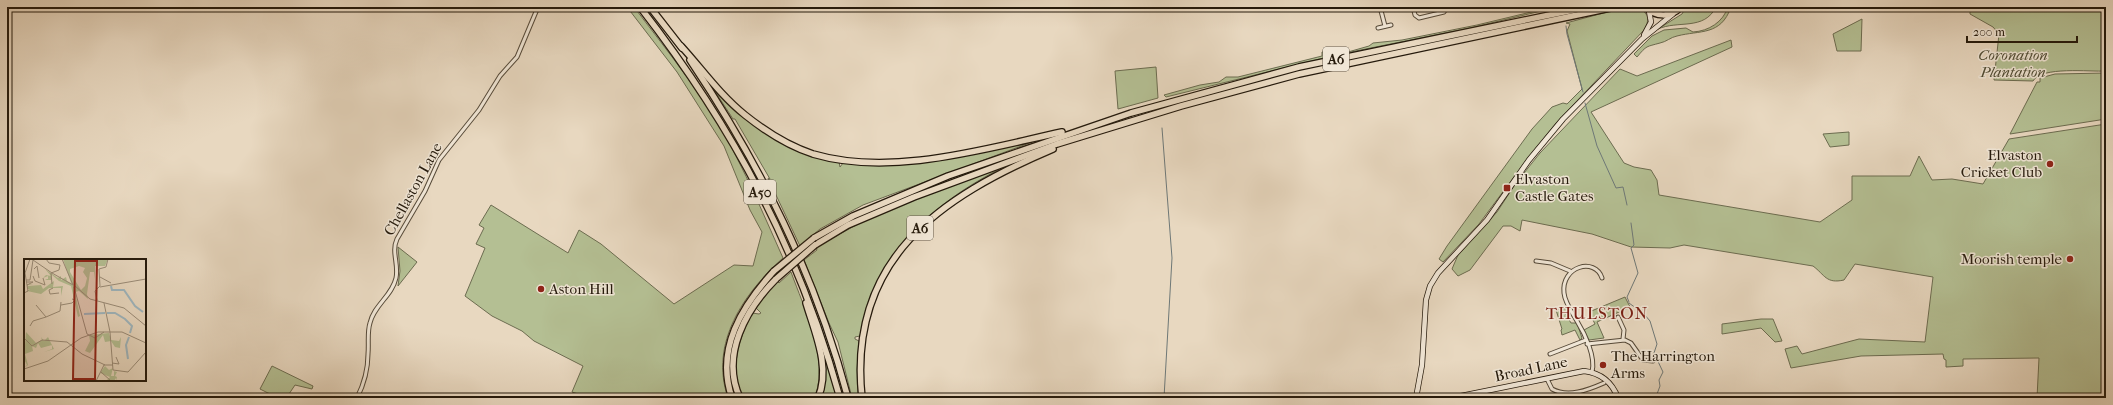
<svg xmlns="http://www.w3.org/2000/svg" width="2113" height="405" font-family="'IM FELL French Canon',serif">
<style>
.green{fill:#b4bf93;stroke:#6c6c50}
.lines{fill:none;stroke-linecap:round;stroke-linejoin:round}
.stream{stroke:#6e7877;stroke-width:1}
.minor-casing{stroke:#564a39;stroke-width:5}
.tertiary-casing{stroke:#564a39;stroke-width:6}
.secondary-casing{stroke:#251a0c;stroke-width:6}
.trunk-casing{stroke:#251a0c;stroke-width:8}
.minor{stroke:#f0e6d6;stroke-width:3}
.tertiary{stroke:#f0e6d6;stroke-width:4}
.secondary{stroke:#f0e6d6;stroke-width:4.5}
.trunk{stroke:#e8d8c0;stroke-width:5.5}
.trunk-bridge-casing{stroke:#251a0c;stroke-width:8;stroke-linecap:butt}
.trunk-bridge{stroke:#e8d8c0;stroke-width:5.5}
.poi-dot{fill:#8f2418;stroke:#f0e6d6;stroke-width:1.5}
.labels{text-anchor:middle;stroke-width:3;stroke-linejoin:round;paint-order:stroke}
.shield{fill:#f0e6d6;stroke:#625749;stroke-width:1}
.shield-label{font-size:14px;font-weight:bold;fill:#251a0c}
.park-label{font-size:15px;font-style:italic;fill:#504c34;stroke:#f0e6d6}
.poi-label{font-size:15px;fill:#251a0c;stroke:#f0e6d6;text-anchor:start}
.street-label{font-size:15px;fill:#251a0c;stroke:#f0e6d6}
.quarter-label{font-size:17px;letter-spacing:1px;fill:#7a1f14;stroke:#f0e6d6}
.inset-river{fill:none;stroke:#9eb6bf;stroke-width:2}
.inset-road{fill:none;stroke:#9a8c78;stroke-width:1}
.view{fill:#8f2418;fill-opacity:0.15;stroke:#8f2418;stroke-width:2}
.inset-edge{fill:none;stroke:#251a0c;stroke-width:2}
</style>
<rect width="100%" height="100%" fill="#e8d8c0"/>
<filter id="stains"><feTurbulence type="fractalNoise" baseFrequency=".005" numOctaves="4"/><feColorMatrix values="0 0 0 0 .2 0 0 0 0 .09 0 0 0 0 .02 0 0 0 .5 -.17"/></filter>
<radialGradient id="worn" r=".72"><stop offset=".6" stop-color="#630" stop-opacity="0"/><stop offset="1" stop-color="#630" stop-opacity=".3"/></radialGradient>
<g class="green">
<path d="M627,7h7c35,46 72,92 99,143 18,35 34,72 50,108 -39,35 -74,85 -55,140h-137l-19,-6 11,-26 -49,-25 -12,-10 -30,-15 -27,-20 20,-48 -9,-4 8,-16 -5,-3 12,-20 77,48 11,-23 22,14 73,60 60,-39 19,1 9,-34 -12,-22 -26,-64 -47,-74z"/>
<path d="M1552,7h6l-88,21 -134,27 -170,42 -2,-2 36,-10 19,-3 7,-5h12l84,-21v-4h26l21,-6 4,-3 29,-3 75,-15z"/>
<path d="M1634,7c14,4 17,11 10,23l-88,93 -28,35 -49,66 -36,38 -4,-3 8,-13 85,-117 20,-22 11,-4 4,1 15,-15 -15,-58 3,-7 -4,-1 56,-15z"/>
<path d="M1686,7h30c-12,24 -38,13 -58,22l24,-15z"/>
<path d="M1728,7h3c-10,29 -31,23 -54,29 -6,1 -11,6 -17,7 -14,4 -13,2 -23,14l-3,-3 18,-18 12,-6 22,-2 7,4c16,-1 30,-10 35,-25z"/>
<path d="M1970,7h136v64c-16,1 -65,-5 -73,10l-39,-1 5,-46 -6,-7 -23,-13z"/>
<path d="M1862,19l-1,32h-24l-4,-17z"/>
<path d="M1731,40l1,7 -141,65 33,51 10,4 17,3 6,10 2,15 161,27 32,-22v-24h58l9,-20 13,24 20,-1 31,5 26,-45 97,-15v274h-69l2,-40 -76,1v7l-17,1v-7l-2,-1 -1,-5 -82,2 -70,12 -6,-19 12,-3 5,8 57,-15 66,3 8,-65 -78,-13 -11,16c-18,4 -19,-5 -31,-14l-129,-21 -14,3 -39,-1 -39,-13 -70,-14 -2,11 -9,-5h-8l-33,44 -12,6 -6,-7 6,-14 39,-43 19,-29 24,-30 80,-84 17,7z"/>
<path d="M1156,67l2,31 -40,11 -3,-38z"/>
<path d="M2106,73v46l-96,15 27,-52h3v-4l15,-4z"/>
<path d="M707,79l56,53 76,30 1,5 3,-4 17,1 114,-10 58,-12 -169,63 -43,24 -20,17 -32,-68 2,1 -35,-60h-2z"/>
<path d="M1849,132v13l-19,2 -7,-13z"/>
<path d="M1020,159c-79,37 -142,87 -160,177l-5,1v2l4,2 -2,29 1,28h-6l-14,-56 -9,-19 -25,-63 13,-10 -1,-2c63,-40 135,-63 204,-89z"/>
<path d="M398,247l19,15 -19,24 2,-15z"/>
<path d="M791,272c13,36 38,87 24,125l-72,1c-14,-30 -5,-57 9,-85l7,1 2,-1 -6,-6 22,-26 2,2z"/>
<path d="M1625,297l5,10 -33,15 7,16 -15,2 -5,-10 11,-6 -6,-12z"/>
<path d="M1568,308l1,2 -4,3 6,10h6l5,15 -2,2 -5,-10 -13,5 -1,-5 1,-1 -6,-19z"/>
<path d="M1761,319h12l9,22 -7,1 -14,-14 -39,6v-10z"/>
<path d="M821,345l16,53h-17z"/>
<path d="M272,366l41,20 -1,3 -17,-4 -6,9 9,4h-20l-18,-9z"/>
</g>
<g class="lines">
<g class="stream">
<path d="M1566,26l1,8 16,58"/>
<path d="M1585,103l12,43 19,42 7,-1 4,18"/>
<path d="M1162,128l10,130 -8,140"/>
<path d="M1629,302l-2,-5 11,-24 -7,-25 3,-3 -3,-22"/>
<path d="M1629,303l15,11 6,7 7,23 -3,9 9,19 -4,8 1,6 -3,8 4,4"/>
</g>
<defs>
<g id="minor">
<path d="M1380,7l5,19"/>
<path d="M1413,7l2,8 4,3 25,-6 3,-5"/>
<path d="M1378,28l13,-3"/>
<path d="M1536,261l15,2 19,8"/>
<path d="M1618,317l6,13 -1,9"/>
<path d="M1587,344l38,-4 6,3 12,17 10,1"/>
<path d="M1550,354l36,-14"/>
<path d="M1592,372c4,-15 -7,-38 -15,-51 -5,-9 -12,-18 -13,-28 -3,-27 31,-36 38,-15"/>
<path d="M1547,379l5,10c16,9 36,1 52,-6"/>
<path d="M357,398c7,-14 11,-29 11,-44 1,-10 -1,-22 2,-31 4,-18 22,-27 26,-45 3,-14 -5,-26 1,-39l28,-48 14,-31 40,-50 21,-34 17,-19 21,-50"/>
</g>
<path id="tertiary" d="M1552,13l16,-6"/>
<g id="secondary">
<path d="M1644,35l7,-13 -2,-11"/>
<path d="M1416,398l6,-33 4,-65 4,-14 8,-13 49,-53 42,-60 34,-41 79,-80 31,-25"/>
<path d="M1451,398l133,-27c17,2 28,11 34,27"/>
</g>
<g id="trunk">
<path d="M640,7c94,121 159,243 200,391"/>
<path d="M650,7l32,41"/>
<path d="M1645,7c11,10 25,11 36,0"/>
<path d="M681,46c21,23 39,49 64,69 20,16 43,31 68,39 78,23 171,-5 249,-22"/>
<path d="M690,60c71,106 125,214 158,338"/>
<path d="M814,238l39,-22 95,-40 183,-63 168,-46 289,-60"/>
<path d="M815,245l33,-20 66,-28 143,-53 124,-38 118,-32 316,-67"/>
<path d="M806,303c9,30 25,65 12,95"/>
<path d="M732,398c-17,-49 10,-92 42,-127"/>
<path d="M740,398c-20,-43 6,-89 36,-119"/>
<path d="M862,398c-15,-139 78,-201 191,-249"/>
</g>
</defs>
<use href="#minor" class="minor-casing"/>
<use href="#tertiary" class="tertiary-casing"/>
<use href="#secondary" class="secondary-casing"/>
<use href="#trunk" class="trunk-casing"/>
<use href="#minor" class="minor"/>
<use href="#tertiary" class="tertiary"/>
<use href="#secondary" class="secondary"/>
<use href="#trunk" class="trunk"/>
<defs>
<g id="trunk-bridge">
<path d="M774,271l40,-33"/>
<path d="M776,279l39,-34"/>
</g>
</defs>
<use href="#trunk-bridge" class="trunk-bridge-casing"/>
<use href="#trunk-bridge" class="trunk-bridge"/>
</g>
<g class="poi-dot">
<circle cx="2050" cy="164" r="4"/>
<rect x="1503" y="184" width="8" height="8" rx="2"/>
<circle cx="2070" cy="259" r="4"/>
<circle cx="541" cy="289" r="4"/>
<circle cx="1603" cy="365" r="4"/>
</g>
<g class="labels">
<g class="shield">
<rect x="1323" y="47" width="26" height="24" rx="3"/>
<rect x="744" y="180" width="32" height="24" rx="3"/>
<rect x="907" y="216" width="26" height="24" rx="3"/>
</g>
<g class="shield-label">
<text x="1336" y="64">A6</text>
<text x="760" y="197">A50</text>
<text x="920" y="233">A6</text>
</g>
<g class="park-label">
<text x="2013" y="60">Coronation<tspan x="2013" dy="17">Plantation</tspan></text>
</g>
<g class="poi-label">
<text x="2042" y="160" text-anchor="end">Elvaston<tspan x="2042" dy="17">Cricket Club</tspan></text>
<text x="1515" y="184">Elvaston<tspan x="1515" dy="17">Castle Gates</tspan></text>
<text x="2062" y="264" text-anchor="end">Moorish temple</text>
<text x="549" y="294">Aston Hill</text>
<text x="1611" y="361">The Harrington<tspan x="1611" dy="17">Arms</tspan></text>
</g>
<g class="street-label">
<text transform="translate(413 189) rotate(-61)" y="5">Chellaston Lane</text>
<text transform="translate(1531 369) rotate(-12)" y="5">Broad Lane</text>
</g>
<g class="quarter-label">
<text x="1597" y="319">THULSTON</text>
</g>
</g>
<g transform="translate(24 259)">
<rect width="122" height="122" fill="#e8d8c0"/>
<path d="M39,0h16v2l1,-2h28l-3,7h-10v13l-1,-7h-4l-3,22 1,5 -9,-8 -4,1 5,24 -2,1 -7,-31 -12,-5 -7,-6 -1,5h-4l-2,-1h3v-3l-5,2 3,-3 5,1 -6,-7 13,9 3,-2v4l5,-3 1,4 4,2zM55,7l6,2 -2,4 4,6 -2,8 -4,4 -11,-18v-3zM30,22l-1,6 10,-1 -2,10v-8h-12l-8,6 -14,-3 3,-2h-2l-1,-5h6l-5,1v1l13,-1 2,4zM2,73l10,11 6,-3 -1,-3 3,4 4,-4 6,12 -10,3 -3,-4 3,4 8,-3v-4l-11,3 -3,-5 -2,5 -4,-2 1,5 -8,3 3,11 -4,3 3,-3 -3,-6zM85,74l2,7 8,1 2,-4 -1,11 -5,-1 -4,-6 -6,1 -2,-7 -13,18 -5,-2 5,-10 -1,-6zM81,107l4,4 4,-2 -2,8h3v-5l3,1 -2,4 2,1 -1,4v-3l-2,3h-8l4,-4 -10,-4z" fill="#b4bf93" fill-rule="evenodd"/>
<path class="inset-river" d="M109,0h13M87,27l1,4h12l11,16 8,6M83,54h8l10,6 7,7 -2,7M60,55l21,-1M104,100l-2,-14 3,-8"/>
<path class="inset-road" d="M22,0l3,4 11,2 -1,5 -8,3 1,11M38,0l11,26M9,1l19,13M10,10l3,-3 2,12M28,14l21,12M9,17l2,5 10,4 -2,-7M76,18l11,6M2,21h4l3,-20M2,23h7l-6,3M51,27l15,13 34,9 22,18M50,28l13,47 8,4 9,-6M76,28l46,-8M29,29l-4,2 1,4 9,-1M0,34l4,-2 -3,-18 5,-14M73,41l-2,-9 5,-5 -1,-17 7,-2 2,-8M80,44l6,29 3,38 15,2 18,-20M12,46l10,12M37,46l11,-2 3,-3 -3,-1M22,58l14,-6 1,-9M6,67l3,-5 13,-4M0,79l8,8 10,-6 25,2 15,12 23,11M88,104l7,1 -3,-7M0,110l24,-8 33,-23 17,-6h24l24,11M77,113l10,9M72,122l8,-16h9"/>
<path class="view" d="M51,2h22l-2,118h-22z"/>
<rect width="122" height="122" class="inset-edge"/>
</g>
<rect width="2113" height="405" fill="none" stroke="#e8d8c0" stroke-width="24"/>
<rect x="8" y="8" width="2097" height="389" fill="none" stroke="#251a0c" stroke-width="2"/>
<rect x="12" y="12" width="2089" height="381" fill="none" stroke="#251a0c"/>
<path d="M1967 36v6h110v-6" fill="none" stroke="#251a0c" stroke-width="2"/>
<text x="1973" y="36" font-size="12" fill="#251a0c" stroke="#f0e6d6" stroke-width="3" paint-order="stroke">200 m</text>
<rect width="100%" height="100%" filter="url(#stains)"/>
<rect width="100%" height="100%" fill="url(#worn)"/>
</svg>
